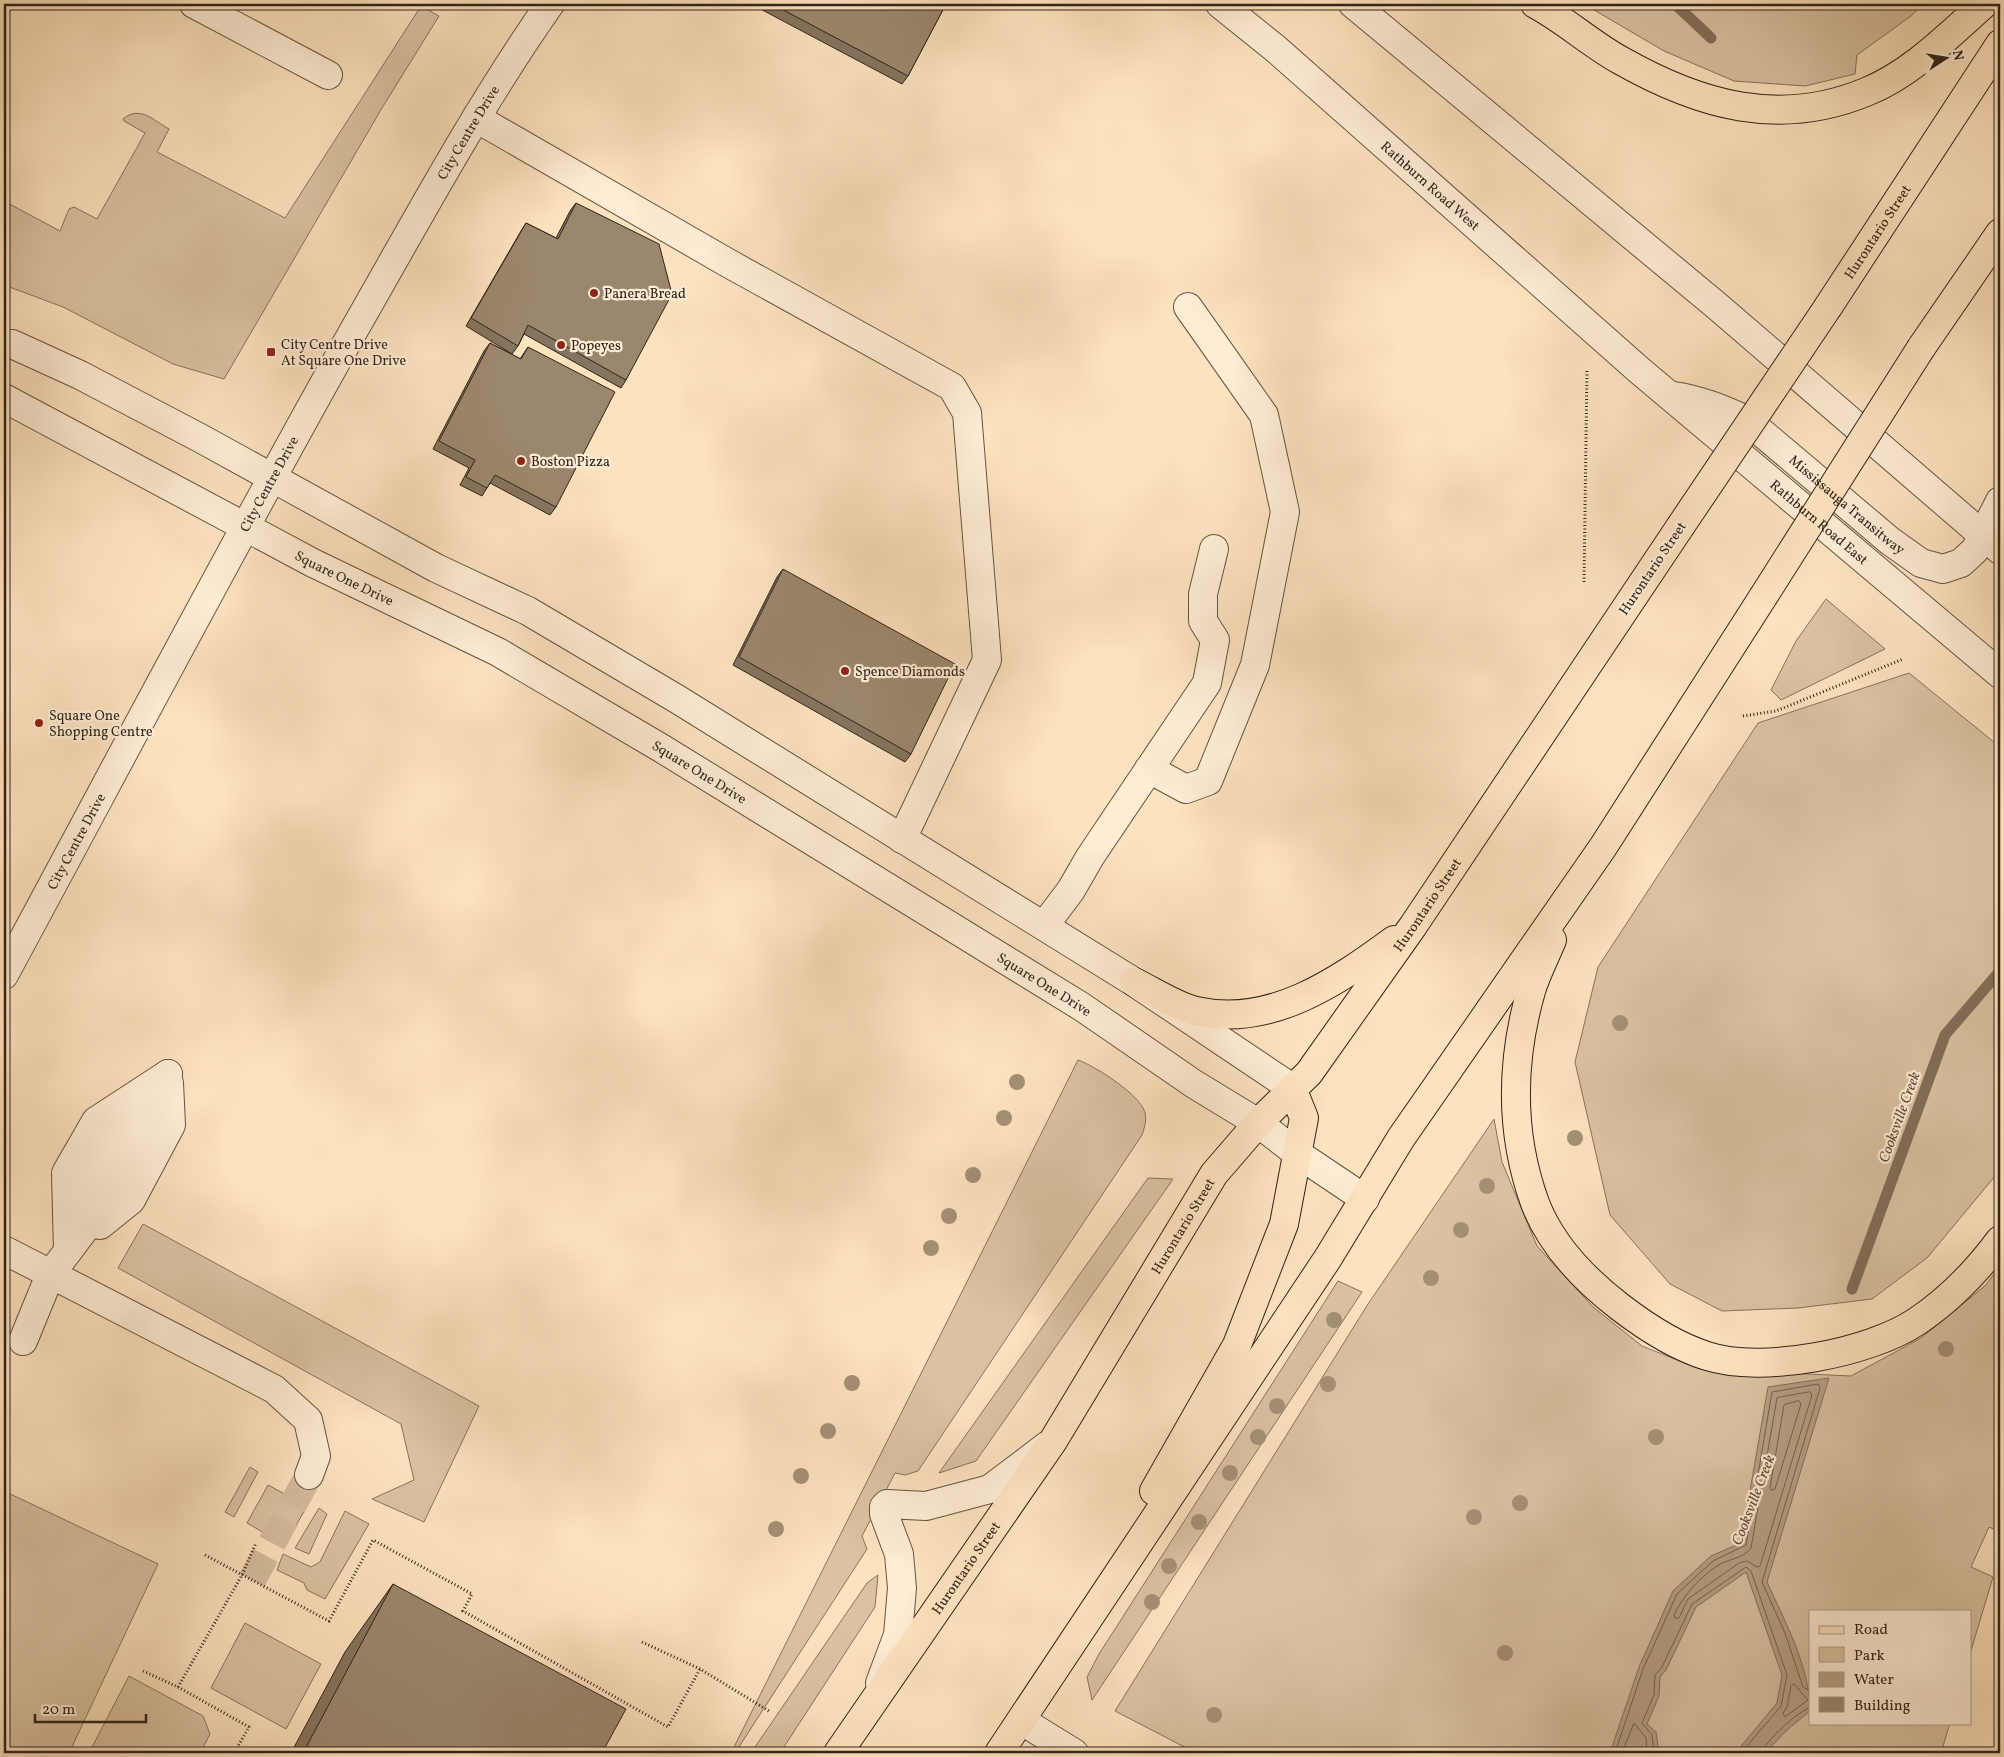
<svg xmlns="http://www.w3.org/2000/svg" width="2004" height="1757" font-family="Vollkorn,serif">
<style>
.green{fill:#dac2a2;stroke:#85735d}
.water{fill:#b7a186;stroke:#816f5a}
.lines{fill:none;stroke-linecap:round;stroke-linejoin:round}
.shore{stroke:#74624f;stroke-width:1}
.stream{stroke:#816f5a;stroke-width:11}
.minor-tunnel{stroke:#d4bc9d;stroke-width:28;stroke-dasharray:28 14;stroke-linecap:butt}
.minor-casing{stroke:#635442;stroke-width:30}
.major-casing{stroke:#302418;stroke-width:30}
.path{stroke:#302418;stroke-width:3;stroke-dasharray:1 2.5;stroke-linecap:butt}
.minor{stroke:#feecd5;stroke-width:28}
.major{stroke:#fde2be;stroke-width:28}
.major-bridge-casing{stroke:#302418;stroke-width:30;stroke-linecap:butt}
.major-bridge{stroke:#fde2be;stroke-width:28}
.tree{fill:#a39075}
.wall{fill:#85745f;stroke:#302418}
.building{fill:#9b876e;stroke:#302418}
.poi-dot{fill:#8f2418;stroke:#feecd5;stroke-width:2}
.labels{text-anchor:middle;stroke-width:4.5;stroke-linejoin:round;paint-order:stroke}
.street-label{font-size:14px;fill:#302418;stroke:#feecd5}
.poi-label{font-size:14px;fill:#302418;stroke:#feecd5;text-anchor:start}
.water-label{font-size:15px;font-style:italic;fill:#5f503e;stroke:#feecd5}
</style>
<rect width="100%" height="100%" fill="#fde2be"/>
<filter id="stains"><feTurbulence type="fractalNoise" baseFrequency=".004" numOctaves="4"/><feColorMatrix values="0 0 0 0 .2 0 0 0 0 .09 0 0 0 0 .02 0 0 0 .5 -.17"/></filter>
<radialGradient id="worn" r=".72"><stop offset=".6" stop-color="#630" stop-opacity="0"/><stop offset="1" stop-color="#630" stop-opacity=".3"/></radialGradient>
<g class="green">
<path d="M1584,4h339l-12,12 -54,39 -2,19 -50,12 -71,-5 -70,-30z"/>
<path d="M421,6l18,10 -57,92 -158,271 -51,-15 -110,-57 -59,-22v-84l56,30 9,-22 5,-2 23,12 48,-86 -21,-12 -1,-2c17,-14 30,1 46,10l-12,23 128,66z"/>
<path d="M1826,599l59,50 -104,51 -10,-10 25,-49z"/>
<path d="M1909,673l91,74v423l-73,88 -55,41 -74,9 -76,3 -52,-27 -60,-69 -35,-153 23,-95 160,-244z"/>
<path d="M1078,1060c17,6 57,32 65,48 5,9 2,18 -1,27l-224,336 -13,4 -10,-2 -33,63 5,13 -132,204h-4z"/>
<path d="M1494,1119l8,43 35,84 56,61 49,39 58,23 151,7 70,-38 65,-53 14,-20v267l-11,-5 -18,40 22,10 -23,77v-43h-160v112h140l-9,30h-745l-81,-42 253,-407z"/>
<path d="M1148,1178l25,1 -197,282 -37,12z"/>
<path d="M143,1224l336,182 -55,116 -52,-23 42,-19 -13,-56 -283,-156z"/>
<path d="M1338,1281l24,11 -270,408 -5,-23 12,-23z"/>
<path d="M250,1467l8,5 -24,45 -9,-5z"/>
<path d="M268,1485l39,21 -22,39 -38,-22z"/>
<path d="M4,1491l154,73 -89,189h-65z"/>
<path d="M319,1508l8,6 -18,40 -14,-6z"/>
<path d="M345,1511l24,13 -44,75 -18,-9 -3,-7 -27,-13 6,-16 28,13 9,-5z"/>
<path d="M878,1575l-3,32 -95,146h-29l116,-170z"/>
<path d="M245,1623l76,41 -35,65 -75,-41z"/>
<path d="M129,1676l74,40 7,18 -10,19h-111z"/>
</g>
<path class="water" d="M1829,1378l-62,204c18,40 43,85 43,129l-23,19 -22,23h-36l8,-2 40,-48 5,-28 -36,-103 -50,35 -30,63 -6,7 -1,19 -12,28 9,8 3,21h-49l29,-86 34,-76 38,-35 30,-13 27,-156z"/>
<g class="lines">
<g class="shore">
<path d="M1810,1392l2,3 -52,171 -3,1 -10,-6 -8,2 -51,36 -9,19h-4l-1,-3c9,-19 25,-37 43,-49 10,-7 26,-7 34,-18l26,-150z"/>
<path d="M1799,1401l2,3 -26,85 -4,1 -1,-2 14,-83z"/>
<path d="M1794,1684l14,16 -23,17 -2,-4 4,-6 4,-21z"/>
<path d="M1615,1753l28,-84 34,-75 36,-33 33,-16 26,-153 46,-8 2,4 -58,194 23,51 18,54 7,4"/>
<path d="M1622,1753l12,-30 12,15 1,15"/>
<path d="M1654,1753l-2,-18 -10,-12 12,-28 1,-20 7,-8 30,-63 54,-37 5,4 36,104 -6,31 -40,47"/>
<path d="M1762,1753c1,-10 38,-44 48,-45"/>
</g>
<g class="stream">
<path d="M1675,4l36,34"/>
<path d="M1852,1289l93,-254 55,-64"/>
</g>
<path class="minor-tunnel" d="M252,1580l57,-105"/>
<defs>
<g id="minor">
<path d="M194,4l134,71"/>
<path id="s1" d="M1220,4l56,45 363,321 361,304"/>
<path d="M1353,4l364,302 283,244"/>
<path d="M476,118l252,145 224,124 15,26 20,247 -85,179"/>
<path d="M4,344h8l68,31 120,63 236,130 92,43 149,88 457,283 158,106"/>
<path id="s2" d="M1674,396c27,4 50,13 74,25l142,120 31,22 22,6 18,-6 14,-13 25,-49"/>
<path id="s3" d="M4,398l309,165 185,89 163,96 421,259 112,77 64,39 40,31 67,45"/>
<path d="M1149,769l37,20 22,-8 47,-116 30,-153 -21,-97 -76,-108"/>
<path d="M1044,926l27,-36 19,-33 117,-174 8,-43 -12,-19v-27l11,-45"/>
<path id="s4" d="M4,975c116,-215 230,-432 350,-645 63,-110 123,-222 196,-326"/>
<path d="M75,1221c11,-45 35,-84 66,-118"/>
<path d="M100,1225l31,-25 40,-75 -2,-42"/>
<path d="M4,1250l270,139 34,31 8,36 -7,19"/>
<path d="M68,1251l-2,-78 30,-52 72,-47"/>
<path d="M23,1341l27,-66 64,-85 36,-67 18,-49"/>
<path d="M880,1683l18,-48 4,-47 -3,-34 -15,-40v-7l3,-3 39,2 64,-17 58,-44"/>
<path d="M1022,1721l52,32"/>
</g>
<g id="major">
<path d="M1535,4c30,16 56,40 85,56 79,45 159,68 246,32 45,-18 82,-56 118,-88"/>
<path id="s5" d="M1828,307l172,-263"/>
<path d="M1921,348l79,-115"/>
<path d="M1552,940c-7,17 -16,34 -21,51 -20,70 -21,143 4,212 16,42 50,77 85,104 26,20 55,39 87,49 55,18 162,-3 209,-34 33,-22 61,-51 84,-82"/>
<path d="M1134,982c19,9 43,25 62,29 74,17 141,-29 198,-71"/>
<path d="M1154,1491l83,-146 47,-121 20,-106 -12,-30"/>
<path id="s6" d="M838,1753l215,-312 161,-267 44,-51 51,-50 104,-147 267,-399"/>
<path d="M999,1753l329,-495 73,-120 202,-291 160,-250"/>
</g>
</defs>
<use href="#minor" class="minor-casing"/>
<use href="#major" class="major-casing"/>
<g class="path">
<path d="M1584,582l3,-212"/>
<path d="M1743,716l33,-5 127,-52"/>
<path d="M205,1555l124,66 44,-81 99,54 -9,17 205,116 32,-58"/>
<path d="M642,1642l58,27 69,42"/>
<path d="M143,1671l35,16 71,40 -15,26"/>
<path d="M178,1687l64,-112 14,-32"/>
</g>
<use href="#minor" class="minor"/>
<use href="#major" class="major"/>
<defs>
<g id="major-bridge">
<path d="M1680,527l148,-220"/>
<path d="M1763,597l158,-249"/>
</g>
</defs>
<use href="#major-bridge" class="major-bridge-casing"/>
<use href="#major-bridge" class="major-bridge"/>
</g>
<g class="tree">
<circle cx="1620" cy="1023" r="8"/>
<circle cx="1017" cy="1082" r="8"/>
<circle cx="1004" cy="1118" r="8"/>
<circle cx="1575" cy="1138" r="8"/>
<circle cx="973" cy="1175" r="8"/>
<circle cx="1487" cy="1186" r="8"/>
<circle cx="949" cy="1216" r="8"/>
<circle cx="1461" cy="1230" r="8"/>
<circle cx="931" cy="1248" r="8"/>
<circle cx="1431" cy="1278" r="8"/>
<circle cx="1334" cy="1320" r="8"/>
<circle cx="1946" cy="1349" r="8"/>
<circle cx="852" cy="1383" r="8"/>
<circle cx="1328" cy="1384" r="8"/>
<circle cx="1277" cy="1406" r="8"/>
<circle cx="828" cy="1431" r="8"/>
<circle cx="1258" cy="1437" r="8"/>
<circle cx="1656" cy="1437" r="8"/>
<circle cx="1230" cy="1473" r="8"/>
<circle cx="801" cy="1476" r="8"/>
<circle cx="1520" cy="1503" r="8"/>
<circle cx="1474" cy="1517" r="8"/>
<circle cx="1199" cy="1522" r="8"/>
<circle cx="776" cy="1529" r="8"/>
<circle cx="1169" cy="1566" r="8"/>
<circle cx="1152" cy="1602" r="8"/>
<circle cx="1505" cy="1653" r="8"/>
<circle cx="1214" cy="1715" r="8"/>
</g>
<g class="wall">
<path d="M751,4h195l-38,72 -6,8z"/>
<path d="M969,4h15l-4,5z"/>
<path d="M576,203l50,177 -5,8 -97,-54 -6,12 -6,8 -46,-28 55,-95 5,-8 30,15 14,-27z"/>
<path d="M490,343l30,16 8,-12 28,160 -6,8 -60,-32 -8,13 -22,-11 9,-17 -36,-19 51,-98z"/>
<path d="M783,569l128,185 -6,8 -172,-97 44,-88z"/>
<path d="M393,1584l209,169h-311l54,-101z"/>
</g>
<g class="building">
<path d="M772,4h174l-38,72z"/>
<path d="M576,203l83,41 13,50 -46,86 -98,-55 -10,21 -47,-28 55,-95 32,16z"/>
<path d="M490,343l31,16 7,-12 87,45 -59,115 -61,-32 -8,13 -21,-11 9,-17 -36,-19z"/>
<path d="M783,569l172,95 -44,90 -172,-97z"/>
<path d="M393,1584l233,125 -24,44h-299z"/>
</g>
<g class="poi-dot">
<circle cx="594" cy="293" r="5"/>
<circle cx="561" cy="345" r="5"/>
<rect x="266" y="347" width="10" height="10" rx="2.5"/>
<circle cx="521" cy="461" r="5"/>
<circle cx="845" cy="671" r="5"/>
<circle cx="39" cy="723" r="5"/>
</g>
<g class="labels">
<g class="street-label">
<text dy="5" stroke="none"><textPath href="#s4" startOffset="962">City Centre Drive</textPath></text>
<text dy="5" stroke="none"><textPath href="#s1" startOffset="278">Rathburn Road West</textPath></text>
<text dy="5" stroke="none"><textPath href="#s5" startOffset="90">Hurontario Street</textPath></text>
<text dy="5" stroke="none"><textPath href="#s4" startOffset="558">City Centre Drive</textPath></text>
<text dy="5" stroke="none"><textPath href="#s2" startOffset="208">Mississauga Transitway</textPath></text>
<text dy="5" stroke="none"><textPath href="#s1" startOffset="792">Rathburn Road East</textPath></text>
<text transform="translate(1652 568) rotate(-56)" y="5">Hurontario Street</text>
<text dy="5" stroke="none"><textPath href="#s3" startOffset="385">Square One Drive</textPath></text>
<text dy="5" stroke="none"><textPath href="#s3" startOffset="790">Square One Drive</textPath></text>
<text dy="5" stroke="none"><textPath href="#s4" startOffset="152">City Centre Drive</textPath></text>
<text dy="5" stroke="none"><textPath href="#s6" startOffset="1035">Hurontario Street</textPath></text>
<text dy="5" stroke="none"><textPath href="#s3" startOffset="1195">Square One Drive</textPath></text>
<text dy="5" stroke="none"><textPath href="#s6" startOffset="630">Hurontario Street</textPath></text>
<text dy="5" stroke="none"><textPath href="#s6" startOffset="225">Hurontario Street</textPath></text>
</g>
<g class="poi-label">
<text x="604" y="298">Panera Bread</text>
<text x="281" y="349">City Centre Drive<tspan x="281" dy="16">At Square One Drive</tspan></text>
<text x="571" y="350">Popeyes</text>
<text x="531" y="466">Boston Pizza</text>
<text x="855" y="676">Spence Diamonds</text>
<text x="49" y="720">Square One<tspan x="49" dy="16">Shopping Centre</tspan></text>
</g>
<g class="water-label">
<text transform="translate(1899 1117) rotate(-70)" y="5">Cooksville Creek</text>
<text transform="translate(1753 1500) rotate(-69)" y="5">Cooksville Creek</text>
</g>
</g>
<rect width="2004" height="1757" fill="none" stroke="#fde2be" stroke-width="20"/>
<rect x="5" y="5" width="1994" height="1747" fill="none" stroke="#302418" stroke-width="2.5"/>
<rect x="10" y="10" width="1984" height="1737" fill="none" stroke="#302418"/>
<rect x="1809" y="1610" width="162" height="115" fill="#feecd5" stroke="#ac9c89"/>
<rect x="1819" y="1626" width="25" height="8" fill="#fde2be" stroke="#ac9c89"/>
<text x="1854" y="1634" font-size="15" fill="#302418">Road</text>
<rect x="1819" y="1647" width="25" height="15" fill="#dac2a2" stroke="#ac9c89"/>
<text x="1854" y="1660" font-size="15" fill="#302418">Park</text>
<rect x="1819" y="1672" width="25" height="15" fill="#b7a186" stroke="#ac9c89"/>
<text x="1854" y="1684" font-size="15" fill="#302418">Water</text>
<rect x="1819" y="1697" width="25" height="15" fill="#9b876e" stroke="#ac9c89"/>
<text x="1854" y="1710" font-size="15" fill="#302418">Building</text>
<g transform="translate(1946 58) rotate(78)" stroke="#feecd5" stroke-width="4" paint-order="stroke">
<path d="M0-4L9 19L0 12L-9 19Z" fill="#302418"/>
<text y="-8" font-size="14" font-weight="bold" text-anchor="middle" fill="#302418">N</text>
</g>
<path d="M35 1714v8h111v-8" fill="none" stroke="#302418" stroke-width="2.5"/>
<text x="42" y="1714" font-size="15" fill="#302418" stroke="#feecd5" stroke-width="4" paint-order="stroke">20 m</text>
<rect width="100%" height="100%" filter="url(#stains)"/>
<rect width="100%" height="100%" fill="url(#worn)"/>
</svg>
